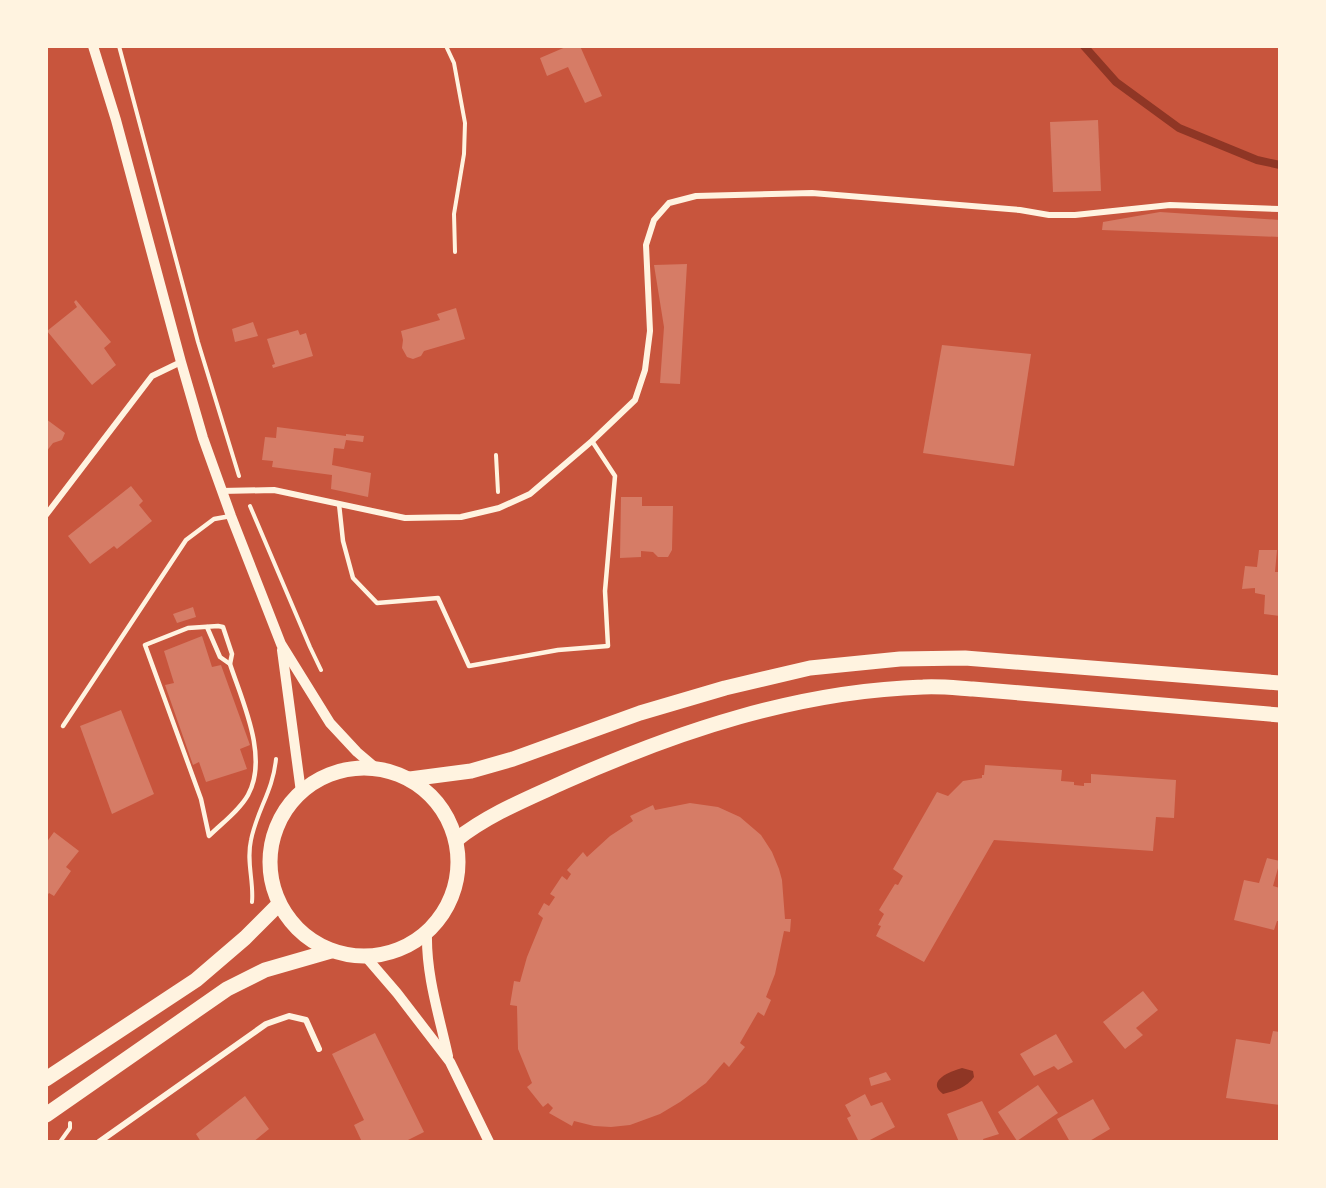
<svg xmlns="http://www.w3.org/2000/svg" width="1326" height="1188" font-family="'DejaVu Sans',sans-serif">
<style>
.water{fill:#8f3625}
.lines{fill:none;stroke-linecap:round;stroke-linejoin:round}
.stream{stroke:#8f3625;stroke-width:8}
.building{fill:#d67c66}
.path{stroke:#fff3e0;stroke-width:4}
.service{stroke:#fff3e0;stroke-width:4.5}
.minor{stroke:#fff3e0;stroke-width:6}
.tertiary{stroke:#fff3e0;stroke-width:10}
.primary{stroke:#fff3e0;stroke-width:15}
</style>
<rect width="100%" height="100%" fill="#c8553d"/>
<path class="water" d="M962,1068l11,3 1,6c-7,10 -19,14 -31,17 -18,-13 8,-23 19,-26z"/>
<g class="lines">
<path class="stream" d="M1084,46l32,36 63,46 78,32 23,5"/>
</g>
<g class="building">
<path d="M568,46h12l22,50 -17,7 -17,-36 -21,9 -7,-18z"/>
<path d="M1098,120l3,71 -48,1 -3,-70z"/>
<path d="M1160,212l120,8v17l-178,-7 1,-8z"/>
<path d="M687,264l-7,120 -20,-1 4,-56 -10,-62z"/>
<path d="M76,300l35,42 -7,6 12,17 -24,20 -45,-54 30,-24 -3,-5z"/>
<path d="M456,308l9,31 -41,12 -3,5 -8,3 -6,-2 -5,-9 1,-8 -2,-9 39,-11 -3,-6z"/>
<path d="M253,322l5,14 -23,6 -3,-13z"/>
<path d="M298,330l2,5 6,-2 7,23 -40,12 -1,-3 3,-1 -8,-25z"/>
<path d="M942,345l89,9 -17,112 -91,-13z"/>
<path d="M46,419l19,14 -3,7 -9,3 -7,9z"/>
<path d="M277,427l69,9v-2l18,2 -1,6 -17,-2 -2,9 -10,-1 -2,17 39,8 -3,24 -37,-8 1,-14 -60,-8 1,-6 -11,-1 3,-23 11,1z"/>
<path d="M131,486l12,15 -4,4 13,16 -35,28 -3,-3 -24,18 -22,-28z"/>
<path d="M621,497h21v9h31l-1,44 -4,7h-10l-5,-5 -12,-1v6l-21,1z"/>
<path d="M1259,550h18l-2,22h5v44l-16,-2 1,-19 -10,-2v-5l-13,1 3,-23 12,1z"/>
<path d="M193,607l3,10 -19,6 -4,-9z"/>
<path d="M202,636l10,31 9,-2 29,80 -10,4 7,20 -41,13 -7,-20 -6,3 -28,-80 9,-2 -10,-32z"/>
<path d="M121,710l33,84 -42,20 -32,-88z"/>
<path d="M985,765l77,5 -1,11 13,1v3l10,1v-3h7v-9l85,6 -2,38 -18,-1 -3,34 -159,-11 -70,122 -48,-26 5,-10 -3,-1 6,-11 -5,-4 16,-26 3,1 5,-9 -10,-7 44,-77 11,4 15,-15 19,-3v-3h2z"/>
<path d="M690,803l28,4 22,10 21,18 11,17 7,17 3,11 3,39h6l-1,13 -6,-1 -9,43 -9,23 5,3 -7,16 -6,-4 -18,31 5,4 -16,20 -5,-5 -18,21 -26,19 -20,12 -30,11 -19,2 -17,-1 -20,-5 -2,5 -23,-13 4,-5 -5,-5 -5,4 -16,-20 5,-4 -14,-34 -1,-43 -7,-1 4,-24 6,1 7,-25 16,-39 -5,-4 6,-11 5,3 6,-9 -5,-3 12,-18 5,4 4,-6 -4,-4 16,-18 4,5 23,-21 23,-15 -3,-5 23,-11 2,5z"/>
<path d="M54,832l25,19 -13,16 5,4 -17,25 -5,-3 -3,4v-45l2,-3 -2,-6z"/>
<path d="M1267,858l13,3 -7,25 7,2v33h-3l-3,9 -40,-10 10,-40 15,3z"/>
<path d="M1143,991l15,19 -22,18 7,7 -18,14 -22,-27z"/>
<path d="M1273,1031l7,1v73l-54,-7 10,-59 34,5z"/>
<path d="M375,1033l49,99 -20,10h-42l-8,-17 10,-5 -32,-66z"/>
<path d="M1056,1034l17,28 -15,8 -4,-4 -20,10 -14,-22z"/>
<path d="M886,1072l5,8 -20,6 -2,-8z"/>
<path d="M1038,1085l20,28 -41,28 -19,-29z"/>
<path d="M865,1094l6,12 11,-4 13,25 -29,15h-7l-12,-24 4,-2 -6,-11z"/>
<path d="M245,1096l24,33 -16,13h-52l-5,-8z"/>
<path d="M1093,1099l17,30 -22,13h-18l-13,-23z"/>
<path d="M982,1101l17,33 -16,5 1,3h-25l-12,-28z"/>
</g>
<g class="lines">
<g class="path">
<path d="M119,46l79,296 41,134"/>
<path d="M446,46l8,17 11,60 -1,31 -10,60 1,38"/>
<path d="M496,455l2,37"/>
<path d="M250,506l60,141 11,23"/>
<path d="M252,902c2,-21 -6,-40 -1,-62 6,-30 22,-49 25,-81"/>
<path d="M60,1142l10,-14v-5"/>
</g>
<g class="service">
<path d="M339,504l4,37 10,37 24,25 61,-5 31,68 89,-16 50,-4 -3,-55 10,-115 -23,-35"/>
<path d="M218,626l5,1 9,27 -2,10c12,37 39,93 18,131 -9,16 -26,28 -39,41l-8,-37 -56,-154 43,-17z"/>
<path d="M207,627l13,30 10,7"/>
<path d="M63,726l123,-186 28,-21 17,-3"/>
</g>
<g class="minor">
<path d="M221,491l53,-1 131,28 56,-1 38,-9 31,-14 62,-53 43,-41 10,-30 5,-39 -4,-86 8,-25 15,-17 27,-7 116,-3 208,17 29,5h26l95,-10 110,4"/>
<path d="M46,515l106,-139 29,-14"/>
<path d="M99,1142l167,-118 23,-8 17,4 13,29"/>
</g>
<g class="tertiary">
<path d="M93,46l23,74 65,242 22,76 28,78 50,128 49,79 27,29 20,17"/>
<path d="M282,650l19,142"/>
<path d="M427,934c-1,41 12,81 21,122"/>
<path d="M366,957l31,36 53,69 39,80"/>
</g>
<g class="primary">
<circle cx="364" cy="862" r="94"/>
<path d="M410,779l61,-8 42,-12 127,-46 85,-25 85,-20 90,-9 65,-1 315,25"/>
<path d="M456,840c33,-26 71,-41 108,-58 114,-51 234,-91 359,-95 17,-1 34,1 50,2l307,26"/>
<path d="M46,1079l150,-99 49,-42 34,-34"/>
<path d="M46,1115l181,-126 38,-19 66,-19"/>
</g>
</g>
<rect width="1326" height="1188" fill="none" stroke="#fff3e0" stroke-width="96"/>
</svg>
